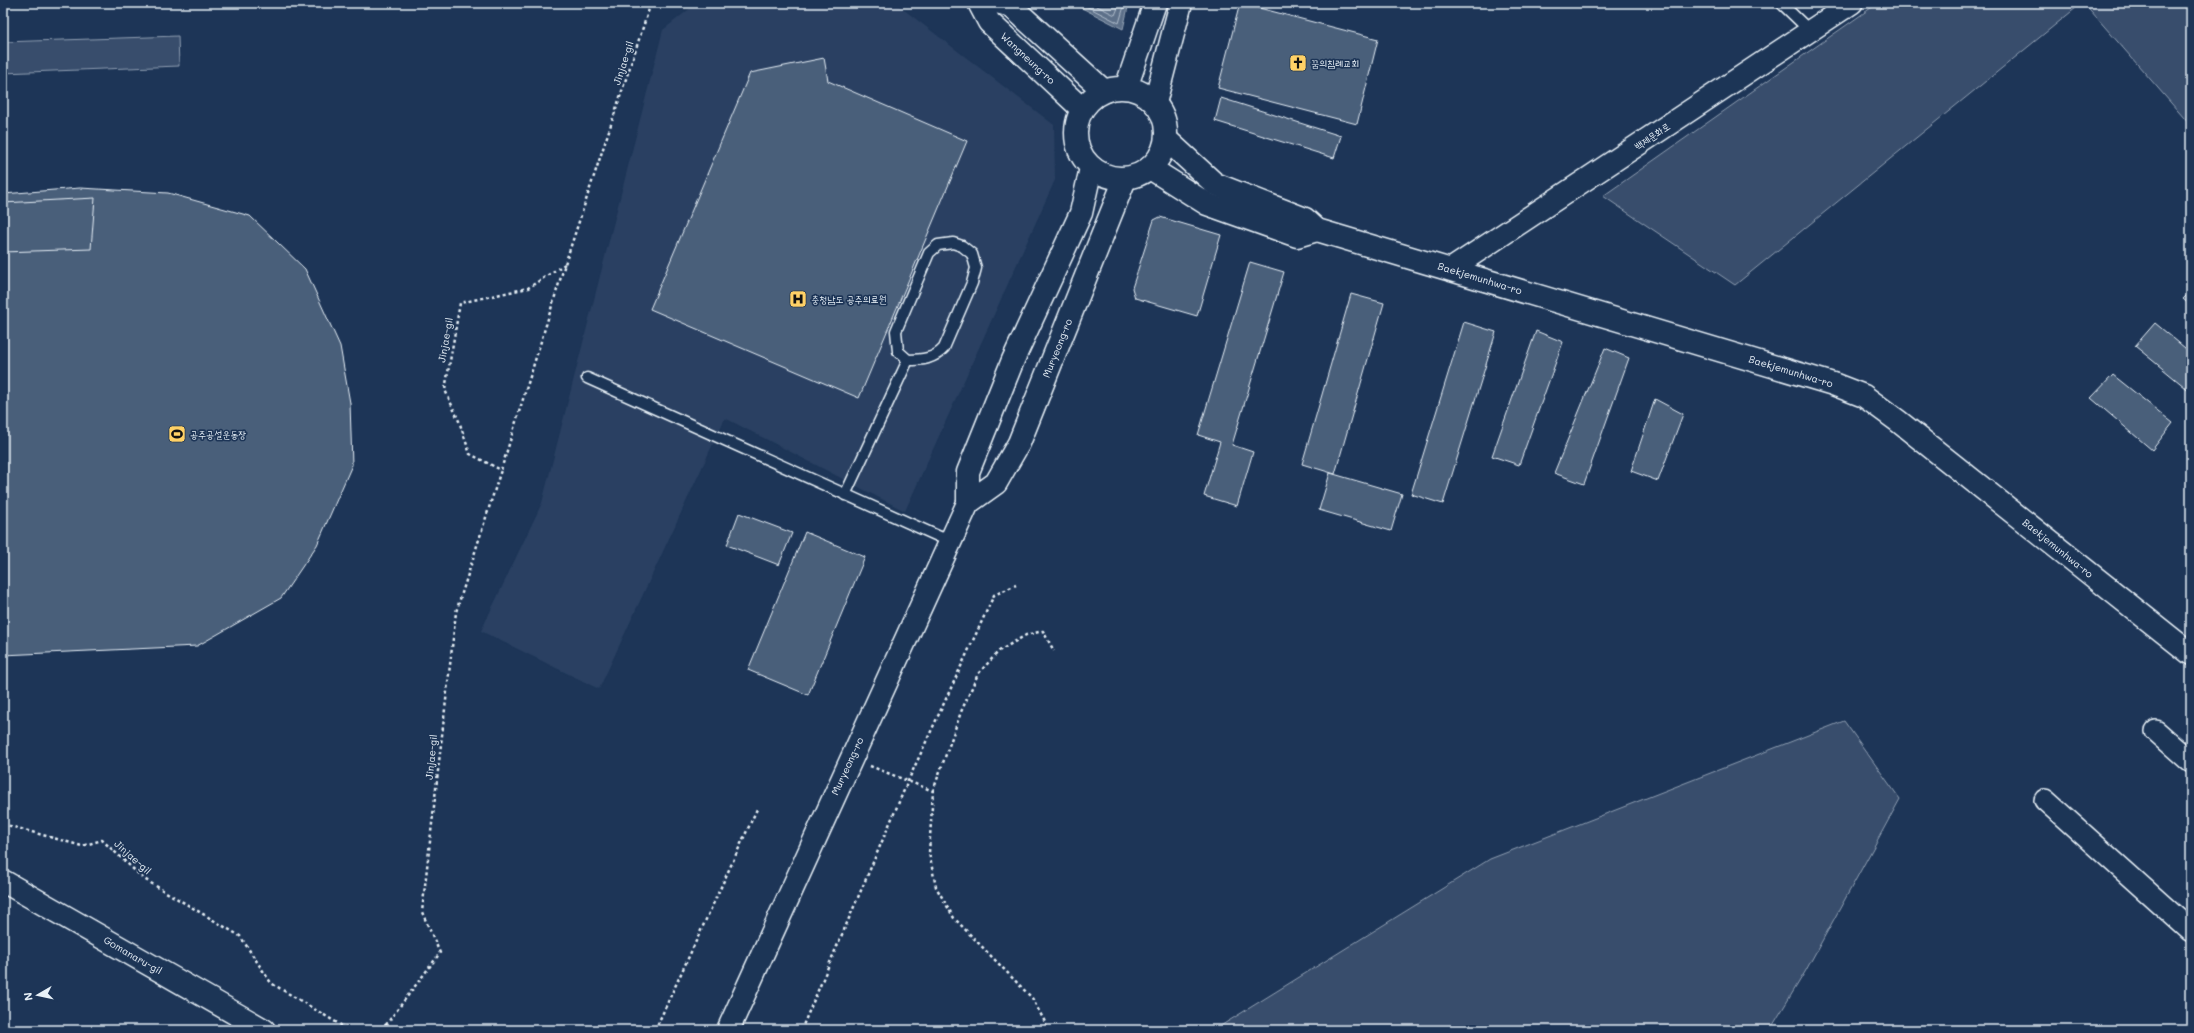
<svg xmlns="http://www.w3.org/2000/svg" width="2194" height="1033" font-family="Mali,'Poor Story',sans-serif">
<style>
.built{fill:#2a4162}
.green{fill:#374d6c;stroke:#909fb2}
.water{fill:#5d7089;stroke:#95a4b5}
.lines{fill:none;stroke-linecap:round;stroke-linejoin:round}
.shore{stroke:#b0bdcc;stroke-width:1}
.building{fill:#495e7a;stroke:#e8f1f8}
.service-casing{stroke:#e8f1f8;stroke-width:13}
.minor-casing{stroke:#e8f1f8;stroke-width:24}
.secondary-casing{stroke:#e8f1f8;stroke-width:25}
.primary-casing{stroke:#e8f1f8;stroke-width:25}
.path{stroke:#e8f1f8;stroke-width:2.5;stroke-dasharray:3 3;stroke-linecap:butt}
.service{stroke:#1d3557;stroke-width:10}
.minor{stroke:#1d3557;stroke-width:21}
.secondary{stroke:#1d3557;stroke-width:22}
.primary{stroke:#1d3557;stroke-width:22}
.labels{text-anchor:middle;stroke-width:3.5;stroke-linejoin:round;paint-order:stroke}
.street-label{font-size:10px;fill:#e8f1f8;stroke:#1d3557}
.poi-label{font-size:10px;fill:#e8f1f8;stroke:#1d3557;text-anchor:start}
</style>
<rect width="100%" height="100%" fill="#1d3557"/>
<filter id="ink" filterUnits="userSpaceOnUse"><feTurbulence type="fractalNoise" baseFrequency=".025" numOctaves="2"/><feDisplacementMap in="SourceGraphic" scale="8" xChannelSelector="R" yChannelSelector="G"/><feConvolveMatrix kernelMatrix="1 2 1 2 8 2 1 2 1" color-interpolation-filters="sRGB"/></filter>
<g filter="url(#ink)">
<path class="built" d="M697,3h198l159,122 1,55 -150,331 -180,-93 -126,271 -118,-58 61,-128 121,-473z"/>
<g class="green">
<path d="M1878,3h204l-347,282 -132,-89z"/>
<path d="M2084,3h107v123z"/>
<path d="M178,36l1,30 -176,7v-31z"/>
<path d="M1844,721l56,78 -95,173 -35,58h-556l276,-171z"/>
</g>
<path class="water" d="M1072,3h57l-6,26z"/>
<g class="lines">
<g class="shore">
<path d="M1080,3l39,20 6,-20"/>
<path d="M1091,3l24,12 5,-12"/>
</g>
</g>
<g class="building">
<path d="M1240,3l138,36 -21,85 -139,-36z"/>
<path d="M824,58l4,23 139,60 -108,257 -209,-89 100,-236z"/>
<path d="M1221,98l120,38 -7,22 -119,-37z"/>
<path d="M80,188l88,5 82,23 55,53 35,77 10,57 2,62 -35,80 -36,53 -84,48 -194,9v-461z"/>
<path d="M95,198l-4,51 -88,3v-49z"/>
<path d="M1160,217l61,18 -24,81 -62,-18 -3,-10 22,-68z"/>
<path d="M1250,262l34,10 -52,173 21,7 -16,54 -33,-10 16,-54 -22,-7z"/>
<path d="M2191,291v15l-8,-7z"/>
<path d="M1351,294l33,9 -49,171 -33,-10z"/>
<path d="M1464,322l32,10 -53,172 -32,-10z"/>
<path d="M2155,323l36,30v39l-56,-46z"/>
<path d="M1536,331l27,11 -44,123 -27,-9z"/>
<path d="M1605,348l24,10 -45,126 -30,-11z"/>
<path d="M2113,375l60,48 -21,27 -61,-52z"/>
<path d="M1655,399l28,15 -25,67 -27,-10z"/>
<path d="M1330,473l72,21 -11,37 -72,-21z"/>
<path d="M739,513l53,20 -13,32 -52,-20z"/>
<path d="M805,532l60,25 -57,138 -60,-25z"/>
</g>
<g class="lines">
<defs>
<g id="service">
<path d="M1781,3l29,28"/>
<path d="M953,243l9,3 10,8 4,14 -4,15 -28,65c-10,11 -22,12 -36,12l-10,-9 -2,-20 33,-78 9,-8z"/>
<path d="M587,378l364,164"/>
<path d="M845,495l63,-135"/>
</g>
<g id="minor">
<path d="M1451,269l401,-266"/>
<path d="M2156,731l35,31"/>
<path d="M2045,800l146,131"/>
</g>
<g id="secondary">
<path d="M1126,88l29,-85"/>
<path d="M1155,103l26,-100"/>
<path d="M968,503l28,-20 23,-40 106,-264"/>
<path d="M3,881l261,149"/>
<path d="M728,1030l240,-527v-31l45,-112 68,-147 10,-45"/>
</g>
<g id="primary">
<path d="M979,3l10,19 93,87"/>
<path d="M1000,3l11,3 93,85"/>
<circle cx="1121" cy="133" r="45"/>
<path d="M1166,139l49,45 90,35 12,11 516,154 31,12 34,25 293,233"/>
<path d="M1150,168l57,36 90,32 20,-6"/>
</g>
</defs>
<use href="#service" class="service-casing"/>
<use href="#minor" class="minor-casing"/>
<use href="#secondary" class="secondary-casing"/>
<use href="#primary" class="primary-casing"/>
<g class="path">
<path d="M565,264l-37,24 -68,15 -15,87 14,31 11,33 31,16 64,-206 86,-261"/>
<path d="M870,766l63,25 -4,62 7,34 18,31 78,80 13,24 2,8"/>
<path d="M933,791l28,-79 17,-38 21,-23 27,-16 17,-4 11,20"/>
<path d="M3,824l79,22 20,-6 42,39 96,57 31,47 78,47"/>
<path d="M382,1030l58,-77 -18,-41 34,-300 45,-142"/>
<path d="M655,1030l102,-221"/>
<path d="M801,1030l107,-249 86,-186 22,-10"/>
</g>
<use href="#service" class="service"/>
<use href="#minor" class="minor"/>
<use href="#secondary" class="secondary"/>
<use href="#primary" class="primary"/>
</g>
</g>
<defs>
<symbol id="church-square" viewBox="-11 -11 22 22"><rect x="-9" y="-9" width="18" height="18" rx="4" fill="#ffd166" stroke="#1d3557"/><path d="M-1.2-6h2.4v3.5h3.3v2.4h-3.3V6h-2.4V-.1h-3.3v-2.4h3.3Z" fill="#111"/></symbol>
<symbol id="hospital-square" viewBox="-11 -11 22 22"><rect x="-9" y="-9" width="18" height="18" rx="4" fill="#ffd166" stroke="#1d3557"/><path d="M-5-5h3v3.5h4V-5h3V5h-3V1.5h-4V5h-3Z" fill="#111"/></symbol>
<symbol id="stadium-square" viewBox="-11 -11 22 22"><rect x="-9" y="-9" width="18" height="18" rx="4" fill="#ffd166" stroke="#1d3557"/><path d="M0-5a6.5 5 0 1 0 0 10a6.5 5 0 1 0 0-10ZM-3.5-1.8h7v3.6h-7Z" fill="#111"/></symbol>
</defs>
<g fill-rule="evenodd">
<use href="#church-square" x="1288" y="53" width="20" height="20"/>
<use href="#hospital-square" x="788" y="289" width="20" height="20"/>
<use href="#stadium-square" x="167" y="424" width="20" height="20"/>
</g>
<g class="labels">
<g class="street-label">
<text transform="translate(1028 58) rotate(43)" y="4">Wangneung-ro</text>
<text transform="translate(623 63) rotate(-72)" y="4">Jinjae-gil</text>
<text transform="translate(1652 136) rotate(-34)" y="4">백제문화로</text>
<text transform="translate(1480 278) rotate(17)" y="4">Baekjemunhwa-ro</text>
<text transform="translate(445 340) rotate(-80)" y="4">Jinjae-gil</text>
<text transform="translate(1057 348) rotate(-68)" y="4">Muryeong-ro</text>
<text transform="translate(1791 371) rotate(17)" y="4">Baekjemunhwa-ro</text>
<text transform="translate(2058 548) rotate(39)" y="4">Baekjemunhwa-ro</text>
<text transform="translate(431 757) rotate(-84)" y="4">Jinjae-gil</text>
<text transform="translate(847 766) rotate(-65)" y="4">Muryeong-ro</text>
<text transform="translate(133 857) rotate(42)" y="4">Jinjae-gil</text>
<text transform="translate(133 955) rotate(30)" y="4">Gomanaru-gil</text>
</g>
<g class="poi-label">
<text x="1311" y="67">꿈의침례교회</text>
<text x="811" y="303">충청남도 공주의료원</text>
<text x="190" y="438">공주공설운동장</text>
</g>
</g>
<rect width="2194" height="1033" fill="none" stroke="#1d3557" stroke-width="16"/>
<rect x="8" y="8" width="2178" height="1017" fill="none" stroke="#e8f1f8" stroke-width="1.5" filter="url(#ink)"/>
<g transform="translate(38 995) rotate(261)" stroke="#1d3557" stroke-width="3" paint-order="stroke">
<path d="M0-3L7 15L0 10L-7 15Z" fill="#e8f1f8"/>
<text y="-6" font-size="11" font-weight="bold" text-anchor="middle" fill="#e8f1f8">N</text>
</g>
</svg>
